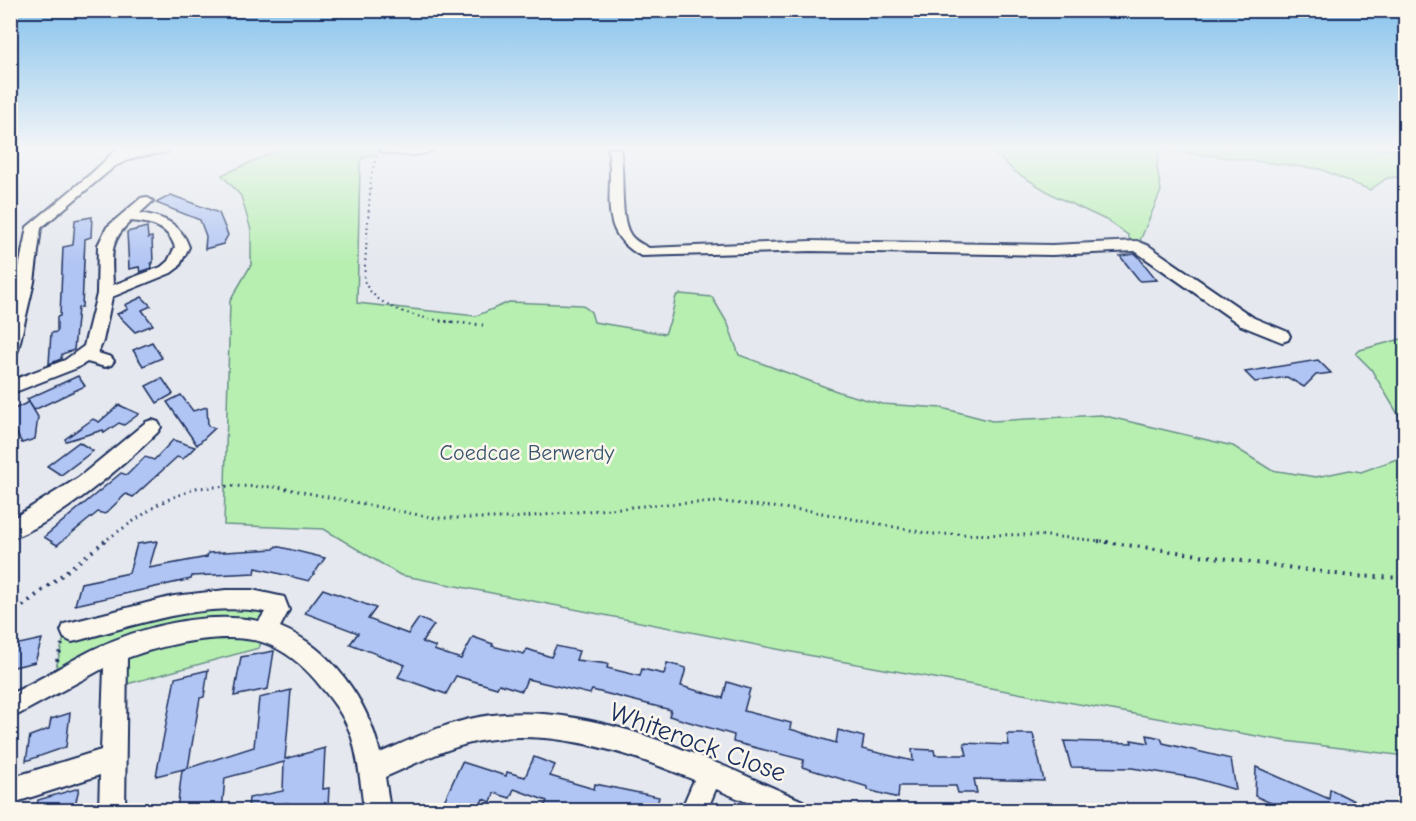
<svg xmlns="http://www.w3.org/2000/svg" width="1416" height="821" font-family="'Comic Neue',sans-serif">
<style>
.green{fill:#b7efb1;stroke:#698f88;stroke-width:1.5}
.building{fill:#b1c5f4;stroke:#1b2f5e;stroke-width:1.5}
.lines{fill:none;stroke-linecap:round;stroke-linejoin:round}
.minor-casing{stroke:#1b2f5e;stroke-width:4}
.path-far2{stroke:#1b2f5e;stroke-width:2;stroke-dasharray:1.5 4;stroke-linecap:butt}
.path-far1{stroke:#1b2f5e;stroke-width:3;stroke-dasharray:1.5 4.5;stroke-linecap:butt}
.path{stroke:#1b2f5e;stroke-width:4;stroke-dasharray:2 6;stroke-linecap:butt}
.minor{fill:#fbf7ec;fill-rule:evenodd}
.labels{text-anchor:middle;stroke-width:5;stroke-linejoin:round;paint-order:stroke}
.park-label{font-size:22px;fill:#3a556f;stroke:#fbf7ec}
.near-street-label{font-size:27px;fill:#1b2f5e;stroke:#fbf7ec}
</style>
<rect width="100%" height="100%" fill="#e5e8ee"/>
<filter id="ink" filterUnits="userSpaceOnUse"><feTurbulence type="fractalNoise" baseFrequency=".0167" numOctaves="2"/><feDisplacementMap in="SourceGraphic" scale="12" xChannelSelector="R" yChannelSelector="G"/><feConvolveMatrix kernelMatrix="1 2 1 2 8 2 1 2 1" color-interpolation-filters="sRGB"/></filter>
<g filter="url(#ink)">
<g class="green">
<path d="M281,149h101l-8,6 -12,3 -2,5 -3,140 119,13 33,-14 73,3 9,7 3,10 71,12 6,-16 5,-22 4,-2 32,3 16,27 11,31 103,38 40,11 60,4 50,13 109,-6 132,31 38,24 45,7 34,-7 11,2 44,-16v300l-120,-15 -462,-83 -423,-83 -76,-46 -100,-4 6,-224 21,-36v-35l-10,-34 -19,-21z"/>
<path d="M990,149h415v27l-18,2 -17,12 -50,-21 -161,-20 -2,18 4,24 -22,52 -9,-3 -2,-5 -20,-14 -53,-25 -40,-24z"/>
<path d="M1405,338h1l-1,88 -34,-57 -15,-15 4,-4z"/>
<path d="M276,604l-17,44 -143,39v-35l-65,34 12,-45 9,-10 100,-23z"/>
</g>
<g class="building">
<path d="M171,195l48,18 9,22 -5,9 -18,5 1,-13 -6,-16 -44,-17z"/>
<path d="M92,217l-1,20 -6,2 -3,68 -4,1 -4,42 -12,4 -1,5 -12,5 2,-31 6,-1v-15l3,-1 3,-69 10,-2 2,-25z"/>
<path d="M147,227l1,11 4,-1 1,26h-2l1,5 -12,4 -1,-5 -10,2 -2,-37z"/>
<path d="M1135,254l2,1 20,25 -17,1 -20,-25z"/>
<path d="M142,297l9,9 -9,4 11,15 -18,7 -18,-18 11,-5 -3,-4z"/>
<path d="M152,342l10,16 -19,8 -10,-16z"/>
<path d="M1318,360l13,13 -15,2 -12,12 -17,-10 -32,5 -10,-10z"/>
<path d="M78,376l7,10 -51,24 -7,-11z"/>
<path d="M162,378l11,16 -16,9 -11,-17z"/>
<path d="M181,395l12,16 14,-4 1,19 7,2 -18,17 -30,-43z"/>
<path d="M29,402l9,15 -3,22 -13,4 -12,-22v-10z"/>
<path d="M119,405l20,9 -15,11 -5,-2 -15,10 -1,-3 -37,11 -1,-2 28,-20 6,3z"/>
<path d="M173,440l22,7 -12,12 -6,-2 -44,40 -7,-3 -21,20 -7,-2 -41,33 -13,-8 77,-64 6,2 18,-18 9,3z"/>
<path d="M79,442l14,9 -32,24 -14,-9z"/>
<path d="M157,541l-8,27 58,-11 1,-4 66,-4 2,-3 49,12 -16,23 -53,-13 -1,5 -63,3 -1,3 -116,26 6,-22 48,-10 8,-29z"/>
<path d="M323,589l53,19 -8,11 40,15 11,-16 15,7 -12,17 14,5 -2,3 27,9 12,-22 20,7 -1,2 32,8 3,-5 24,8 5,-11 23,5 -3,9 32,4 -1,4 33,8 2,-7 22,5 3,-11 19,5 -5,18 42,12 4,-16 23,7 -6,22 47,12 -1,6 46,14 2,-13 26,7 -2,12 51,12 -1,-12 22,1 1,5h32l-3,-12 45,2 -2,-11h26l11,47 -70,-2 3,14h-19l-2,-7h-57l-1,12 -30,-8v-3l-66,-20 2,-7 -71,-18 1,-7 -65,-19 2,-6 -79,-20 -2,4 -63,-15 -5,12 -23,-7 -2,4 -41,-12 -10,18 -48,-17 7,-12 -55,-21 8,-11 -53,-20z"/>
<path d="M42,639l-7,23 -25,6v-22z"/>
<path d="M274,651l-6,38 -34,7 7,-39z"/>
<path d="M208,670l-4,27 -4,1 -12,70 -32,8 19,-98z"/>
<path d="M291,690l-6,69 40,-11 -2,41 6,-1 -1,18 -16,4h-25l1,-7 -40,7 1,-12 34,-7 1,-29 -59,16 -3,32h-45l5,-40 72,-23 5,-49z"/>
<path d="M70,713l-4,34 -40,14 4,-25 19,-7 2,-10z"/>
<path d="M1147,735l14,3 2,5 68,16 5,31 -41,-12 -63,-10 -61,-1 -7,-26 68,2 -1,-3 18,3z"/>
<path d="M534,757l21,8 -5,11 44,13 1,-5 64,13 -3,13h-102l-10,-3 3,-6 -33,-12 -4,9 -16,-5 -3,9 -8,-3 -5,11h-38l22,-48 44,14 1,-4 18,5z"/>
<path d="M1256,767l73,32 1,-10 42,21h-85l-32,-14z"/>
<path d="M79,788l-5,22h-38l2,-10z"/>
</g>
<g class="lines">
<defs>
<g id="minor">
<path d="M117,149h13l-1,2 13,-2h26l-1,3 -31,5 -21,9 -74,62 -7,54 -16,68 -2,4 -6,2v-42l17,-87 66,-55z"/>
<path d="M381,149h53c-11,9 -38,6 -52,3z"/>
<path d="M608,149h12c5,23 -1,68 10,85 4,7 12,10 19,14l162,-7 241,4 85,-4 12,5 105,72 34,14 2,4 -2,4 -6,2 -40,-16 -107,-75 -83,4 -241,-4 -170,5c-47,-26 -25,-63 -33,-107z"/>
<path d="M146,197l7,4 -13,12c23,4 41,10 49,34l-10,20 -8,6 -59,24 -9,44 -5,12 13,4 3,4 -3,4 -6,2 -18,-5 -10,6 -67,26v-13l55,-21 19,-14 13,-52 1,-49 9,-18 34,-29zM131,221c20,2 37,5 44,26l-7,14 -7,6 -48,18c-1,-29 -5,-43 18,-64z"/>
<path d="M152,420l6,2 3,5 -3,5c-36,35 -100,90 -148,107v-19l68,-42 68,-56z"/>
<path d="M226,590h26l32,7 5,13 -9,17c52,21 88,74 100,126 32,-14 65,-30 99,-36 109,-20 227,42 324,84l4,9h-42l-49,-21 -9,21h-26l13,-30c-66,-28 -147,-54 -219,-38 -32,7 -60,22 -90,35l5,33h-26c-3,-24 -5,-48 -12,-72 -6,-19 -18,-36 -31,-51 -13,-17 -30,-32 -49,-41 -37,-18 -108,-2 -145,12l-2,152h-26l1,-35 -90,29v-26l91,-28 3,-82 -94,51v-25c29,-13 54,-30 82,-44 50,-24 113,-39 167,-29l6,-9c-65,-11 -131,14 -193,30l-8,-4 -3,-7 3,-7 110,-28z"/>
</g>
</defs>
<use href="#minor" class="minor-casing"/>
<path class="path-far2" d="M377,156l-6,20 -7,104c10,30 63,40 90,42"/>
<g class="path-far1">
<path d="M440,321l43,4"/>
<path d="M103,542l57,-39 36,-15 36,-2 45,1 158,31h76l154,-14 58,-2 88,9 120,23 106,1 76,7"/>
</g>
<g class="path">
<path d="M1098,541l253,35 55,2"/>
<path d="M10,616l95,-75"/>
<path d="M57,661l5,-17"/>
</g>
<use href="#minor" class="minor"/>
</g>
</g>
<linearGradient id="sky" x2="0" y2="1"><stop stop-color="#85c2ec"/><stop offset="0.56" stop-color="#f3f5f7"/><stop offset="1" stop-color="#f3f5f7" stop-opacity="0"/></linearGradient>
<rect width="1416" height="264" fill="url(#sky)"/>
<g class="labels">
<g class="park-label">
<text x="527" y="460">Coedcae Berwerdy</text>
</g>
<g class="near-street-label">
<text transform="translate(698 742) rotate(20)" y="9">Whiterock Close</text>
</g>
</g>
<rect width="1416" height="821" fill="none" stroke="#fbf7ec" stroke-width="36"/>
<rect x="18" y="18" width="1380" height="785" fill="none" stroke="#1b2f5e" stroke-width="2" filter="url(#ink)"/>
</svg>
